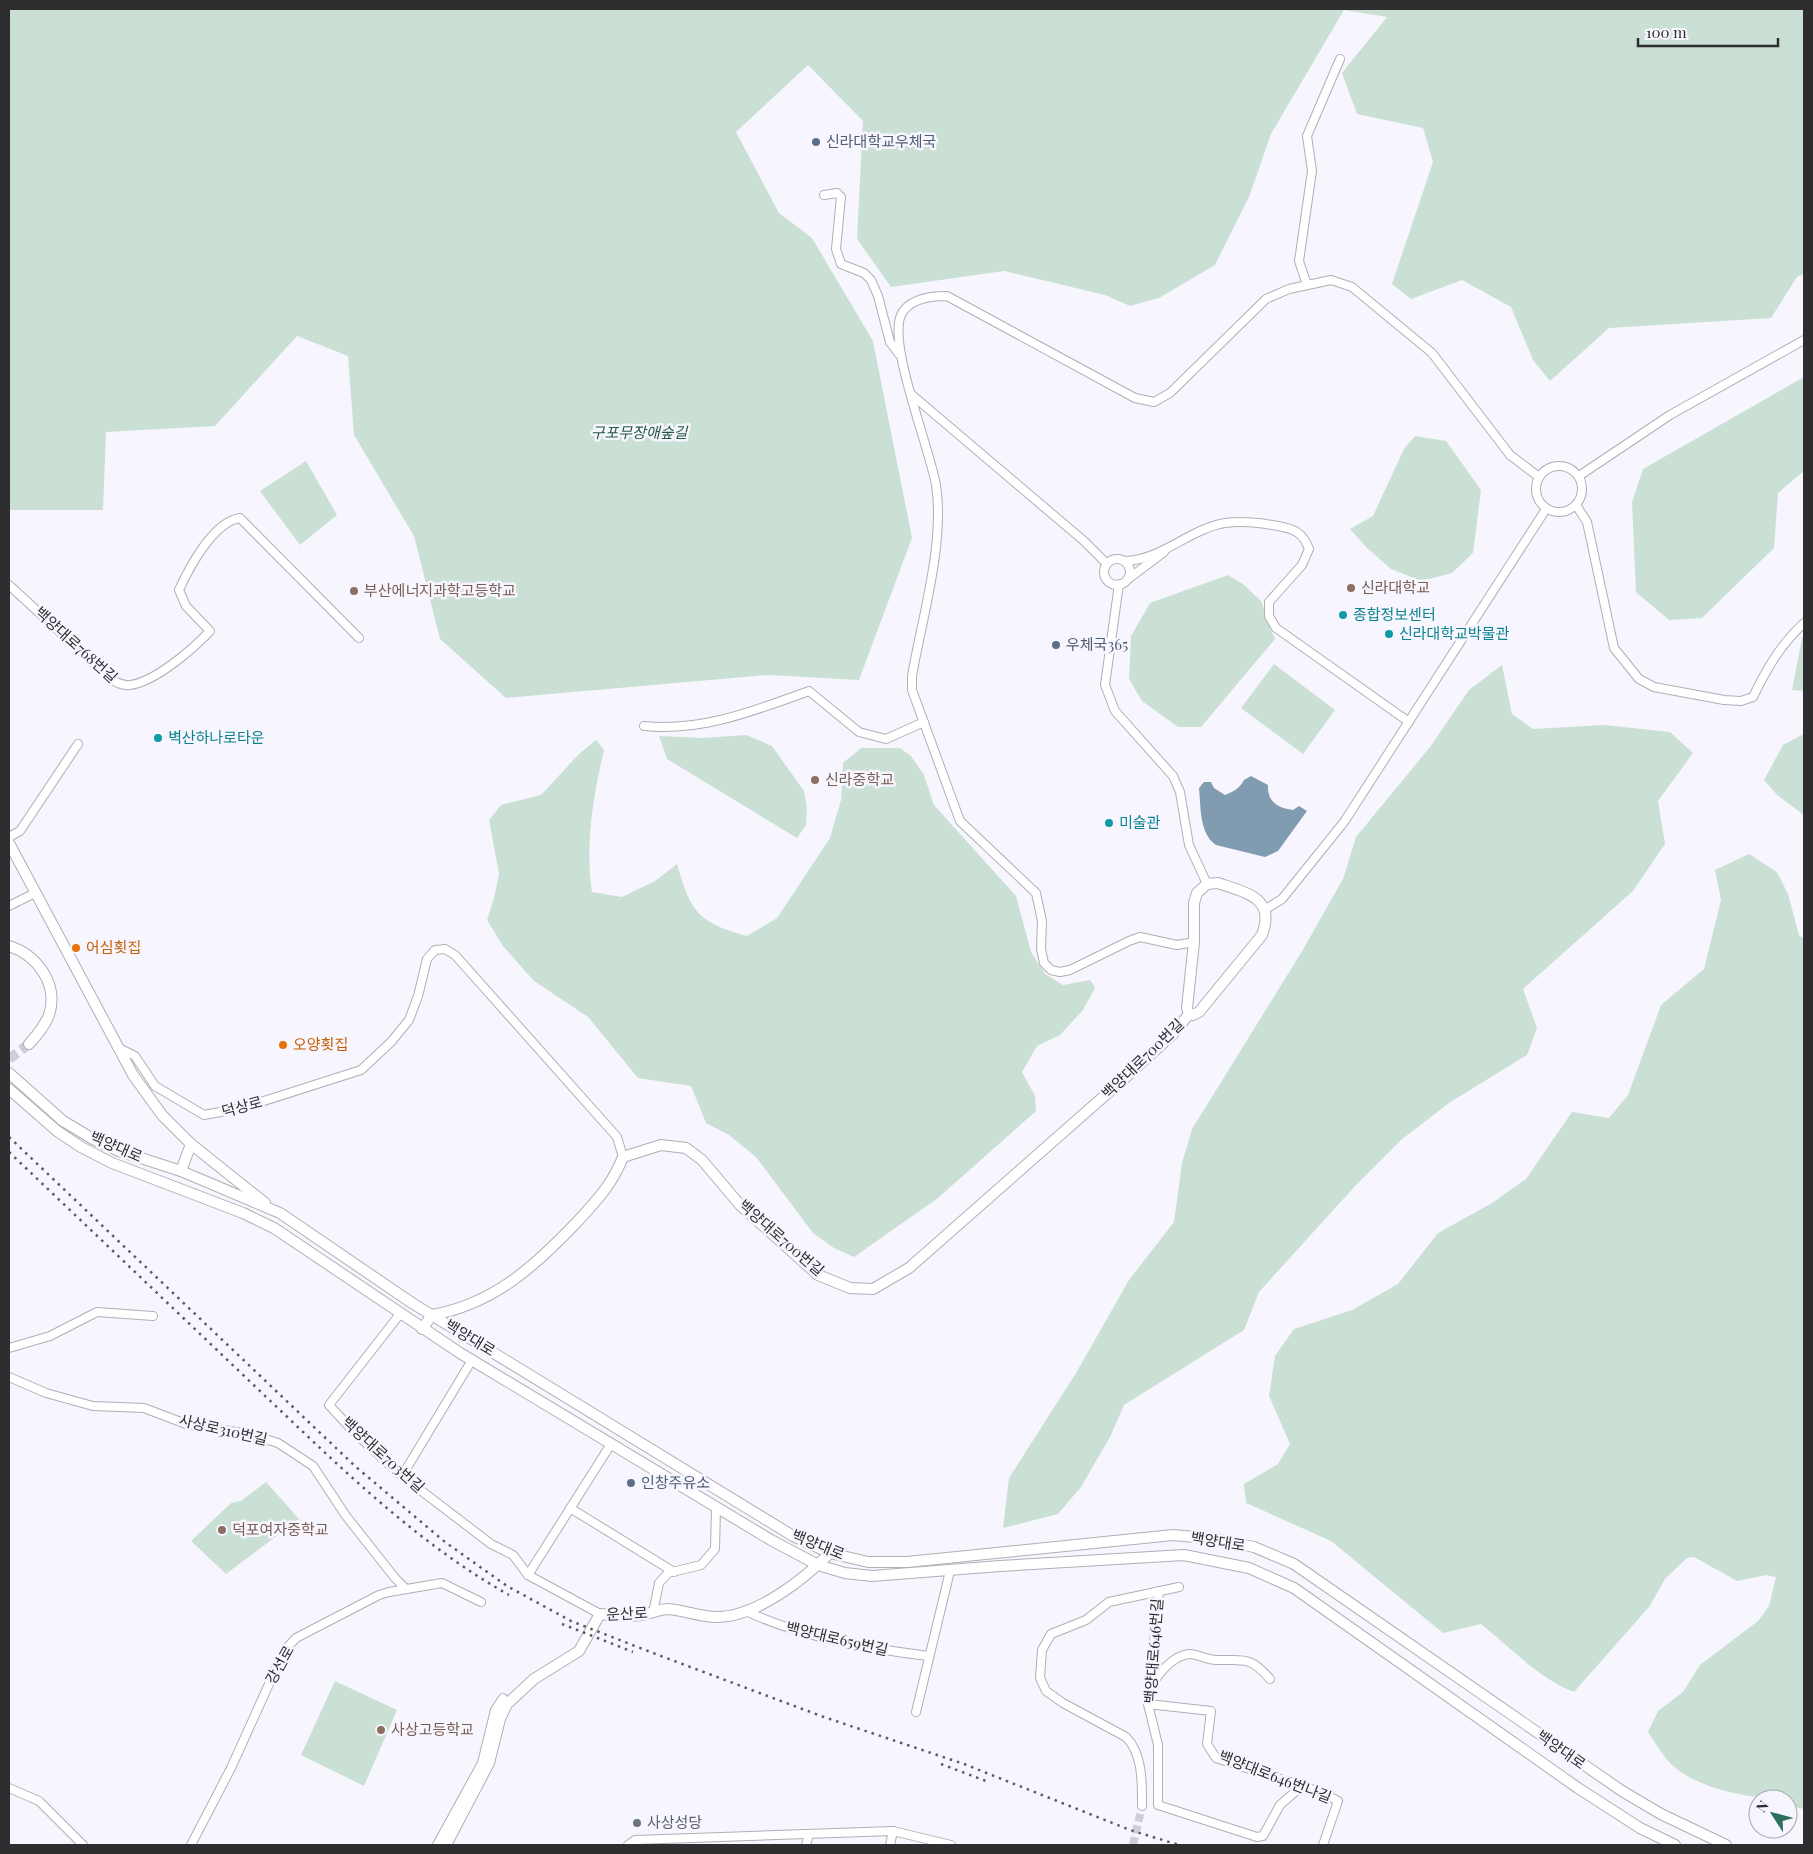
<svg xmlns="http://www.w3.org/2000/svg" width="1813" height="1854" font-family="'Playfair Display','Noto Sans KR',serif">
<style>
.green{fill:#cae0d4}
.water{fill:#819cb0}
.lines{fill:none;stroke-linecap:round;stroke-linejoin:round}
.street-tunnel{stroke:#cfced6;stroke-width:8;stroke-dasharray:8 4;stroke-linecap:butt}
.secondary-tunnel{stroke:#cfced6;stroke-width:10;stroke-dasharray:10 5;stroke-linecap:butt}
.street-casing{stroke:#afafb6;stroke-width:10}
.secondary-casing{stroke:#afafb6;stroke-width:12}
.street{stroke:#fff;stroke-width:8}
.secondary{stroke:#fff;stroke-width:10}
.rail{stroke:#5c5c60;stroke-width:2.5;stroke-dasharray:2.5 5;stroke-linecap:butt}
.service-dot{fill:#5c6f8a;stroke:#f7f6ff;stroke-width:2}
.education-dot{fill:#8d6e63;stroke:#f7f6ff;stroke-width:2}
.culture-dot{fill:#0f9aa8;stroke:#f7f6ff;stroke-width:2}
.food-dot{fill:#e8710a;stroke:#f7f6ff;stroke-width:2}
.worship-dot{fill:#6b7280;stroke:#f7f6ff;stroke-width:2}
.labels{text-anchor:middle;stroke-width:5;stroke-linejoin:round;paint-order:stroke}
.service-label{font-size:15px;fill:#4e5e75;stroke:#f7f6ff;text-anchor:start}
.park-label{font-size:15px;font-style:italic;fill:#245a41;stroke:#f7f6ff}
.education-label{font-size:15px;fill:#785e54;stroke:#f7f6ff;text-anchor:start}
.culture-label{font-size:15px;fill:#0d838f;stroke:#f7f6ff;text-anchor:start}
.street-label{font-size:15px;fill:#2e2e31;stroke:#f7f6ff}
.food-label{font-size:15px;fill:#c56008;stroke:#f7f6ff;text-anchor:start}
.worship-label{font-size:15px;fill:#5b616d;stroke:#f7f6ff;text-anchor:start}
</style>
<rect width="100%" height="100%" fill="#f7f6ff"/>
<g class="green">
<path d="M9,9h1795v265l-7,3 -26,41 -162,10 -59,53 -17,-21 -22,-53 -49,-27 -51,19 -19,-15 41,-122 -10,-34 -66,-14 -15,-41 45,-56 -43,-7 -73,124 -22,63 -34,68 -56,33 -29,8 -25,-11 -101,-24 -113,16 -34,-48 6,-118 -55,-56 -72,67 43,81 33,25 61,103 39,197 -53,142 -91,-5 -262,23 -66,-59 -26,-103 -60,-101 -6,-79 -51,-20 -82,90 -109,6 -3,78h-94z"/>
<path d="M1804,377v94l-26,22 -4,55 -72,70 -33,2 -33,-28 -4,-90 11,-33z"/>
<path d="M1415,436l31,5 35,49 -8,63 -21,20 -31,8 -30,-12 -24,-21 -17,-19 23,-13 31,-67z"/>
<path d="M306,461l31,54 -37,30 -40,-54z"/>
<path d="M1228,575l15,9 19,18 4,17 9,20 -74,88h-23l-36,-26 -13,-22 2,-43 19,-33z"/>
<path d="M1804,637v54l-12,-1 10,-52z"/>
<path d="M1274,664l61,46 -32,44 -62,-46z"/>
<path d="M1502,665l10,49 21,15 71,-4 66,7 23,21 -35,48 7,43 -32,47 -110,98 14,39 -10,27 -78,48 -48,37 -45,45 -97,107 -15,38 -120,75 -14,32 -29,50 -23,27 -55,14 6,-50 67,-105 53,-93 45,-58 8,-59 10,-34 109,-176 42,-74 13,-42 74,-90 39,-57z"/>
<path d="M1804,734v81l-27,-20 -13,-15 19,-35z"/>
<path d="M746,735l26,11 32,45 3,17 -1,17 -9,13 -130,-79 -8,-23 44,2z"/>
<path d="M596,740l8,10c-11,47 -19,94 -12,142l30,5 33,-16 22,-17c14,48 20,58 70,72l30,-18 53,-80 11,-38 2,-37 18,-15h39l11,8 13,19 10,30 82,91 15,56 14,22 18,11 27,-5 5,8 -12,22 -23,25 -23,11 -15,26 13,24 1,15 -98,87 -84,59 -20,-9 -21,-15 -57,-76 -27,-22 -23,-12 -15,-37 -53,-8 -50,-61 -54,-36 -31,-35 -16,-26 7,-22 5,-24 -10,-54 12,-15 40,-10 37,-40z"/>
<path d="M1749,854l28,18 11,22 11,41 5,4v870l-16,-3v-7c-36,0 -90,-9 -117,-35 -9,-9 -16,-22 -23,-32l10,-21 25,-19 17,-27 58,-44 11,-15 7,-29 -10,-2 -29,6 -43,-24 -7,1 -22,21 -16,28 -75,85c-36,-14 -63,-44 -93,-68l-38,9 -112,-92 -85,-38 -2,-19 34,-20 12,-20 -21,-48 6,-40 19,-27 58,-19 46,-26 40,-51 54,-30 34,-24 46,-67 37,6 19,-23 33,-90 43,-36 17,-69 -6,-30z"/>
<path d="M266,1482l33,37 -73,55 -35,-33 40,-38 10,-2z"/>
<path d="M335,1681l62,29 -33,76 -63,-31z"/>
</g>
<path class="water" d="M1251,776l17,9c-1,17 10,23 25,25l6,-4 8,5 -29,40 -13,6 -49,-12c-17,-12 -15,-38 -17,-57l5,-6h7l3,6 11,7c8,-3 15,-7 19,-15z"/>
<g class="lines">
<path class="street-tunnel" d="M1133,1845l9,-39"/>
<path class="secondary-tunnel" d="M9,1059l20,-15"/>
<defs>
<g id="street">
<path d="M824,195l13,-2 4,4 -5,52 5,15 23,9 7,7 7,16 12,46 9,12"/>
<path d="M1307,285l-8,-24 13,-90 -5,-35 33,-77"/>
<path d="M912,395l172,146 23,23"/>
<circle cx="1559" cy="489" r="23"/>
<path d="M1579,476l91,-61 134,-75"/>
<path d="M1576,505l11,17 27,126 25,31 15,8 70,13 17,1 12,-4c14,-29 28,-53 51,-74"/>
<circle cx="1117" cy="572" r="13"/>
<path d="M1125,561c37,-1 64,-32 100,-38 16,-2 37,0 53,3 17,3 25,7 31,23l-7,16 -33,37v14l7,12 133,94"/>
<path d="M1128,579l36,-27"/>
<path d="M1119,584l-14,101 10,26 58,65 7,16 9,53 18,39"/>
<path d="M9,585l103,95c6,3 11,6 18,5 25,-3 63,-36 80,-54l-24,-25 -7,-16c10,-22 34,-68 61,-72l119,120"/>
<path d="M644,726c58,6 112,-16 165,-35l50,41 27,7 38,-17"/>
<path d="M9,837l11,-6 58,-87"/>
<path d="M9,906l26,-13"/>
<path d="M1266,909l16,-10 62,-77 202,-313"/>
<path d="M1194,942l-17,3 -37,-8 -11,4 -59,29 -10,2 -9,-2 -7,-7 -3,-14 1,-28 -6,-28 -76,-72 -48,-131v-14c10,-58 33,-133 24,-191 -7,-39 -48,-140 -35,-170 8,-17 30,-19 46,-19l188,102 19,4 16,-9 96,-94 23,-10 42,-9 21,7 80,66 78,102 29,22"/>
<path d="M117,1047l18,9 20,30 49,29 38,-7 119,-38 30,-28 18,-22 9,-24 9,-37 8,-9 10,-1 10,6 162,182 6,20"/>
<path d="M400,1314l-71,91 25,27 48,44 89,68 22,11 15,20 72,39"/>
<path d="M9,1348l41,-12 47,-24 56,4"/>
<path d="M9,1377l37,16 47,13 51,2 42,16 63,10 29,9 35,23 33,50 49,62 11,11"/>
<path d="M402,1476l70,-116"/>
<path d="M570,1508l104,64"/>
<path d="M528,1575l83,-131"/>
<path d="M1159,1591l-11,113 10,41v60l99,32 6,-1 17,-31 23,-20"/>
<path d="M748,1612c57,26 118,36 180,44"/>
<path d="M653,1613l6,-30 9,-10 33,-8 14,-16 1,-41"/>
<path d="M1151,1690c4,-15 23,-35 38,-36 9,0 18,6 27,6 28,1 33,-5 54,19"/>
<path d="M1148,1704l63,7 -4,33 9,14 107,35 15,8 -15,44"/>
<path d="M916,1712l34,-141"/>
<path d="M9,1788l30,13 44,44"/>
<path d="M1142,1806c0,-23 1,-52 -16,-69l-63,-34 -17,-12 -6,-13 2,-28 9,-16 35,-14 23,-18 70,-15"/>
<path d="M191,1845l40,-77 53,-117 12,-13 83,-43 10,-3 53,-9 39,19"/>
<path d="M437,1845l45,-82 13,-53 8,-12"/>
<path d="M628,1845l7,-5 258,-9 58,14"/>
<path d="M806,1845l3,-11"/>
<path d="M890,1845l3,-14"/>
</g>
<g id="secondary">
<path d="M9,843l124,232 29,40 29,29 -10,27"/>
<path d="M1218,883c29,10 58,15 44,52l-63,77 -6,3 -4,-1 -2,-6 7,-66v-39l3,-10 10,-9z"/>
<path d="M9,946c28,9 50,38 40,69 -4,11 -12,20 -20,29"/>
<path d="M9,1073l54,48 30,18 26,12 62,20 99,42 132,90 381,233 37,17 38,9h39l266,-27 43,4 38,8 40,17 328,227 39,23 65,31"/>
<path d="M9,1089l48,42 24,16 31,16 131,50 31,15 186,125 311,187 47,25 27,8 27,3 128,-10 184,-11 65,13 45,20 284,200 62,40 35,17"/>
<path d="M191,1144l74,59"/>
<path d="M422,1329l10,-14c62,-11 103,-49 145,-93 20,-22 35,-37 46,-65l38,-12 25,3 16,12 38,45 78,70 32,13 23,1 36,-21 218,-192 46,-42 16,-20"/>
<path d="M446,1845l43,-82 11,-44 7,-15 27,-25 45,-28 21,-37c14,2 27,3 42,1 8,-1 17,-6 26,-6 16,1 32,8 49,8 39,0 86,-37 113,-64"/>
</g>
</defs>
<use href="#street" class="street-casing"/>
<use href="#secondary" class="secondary-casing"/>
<use href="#street" class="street"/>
<use href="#secondary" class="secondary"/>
<g class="rail">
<path d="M9,1137l347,330 89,75 62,44 64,35 82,32 168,63 143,48 166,66 49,15"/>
<path d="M9,1152c84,80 168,160 252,240 77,73 154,150 248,203"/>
<path d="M562,1624l71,28"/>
<path d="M941,1764l45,17"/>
</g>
</g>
<g class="service-dot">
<circle cx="816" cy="142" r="5"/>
<circle cx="1056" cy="645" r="5"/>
<circle cx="631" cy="1483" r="5"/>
</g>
<g class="education-dot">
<circle cx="1351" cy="588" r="5"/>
<circle cx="354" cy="591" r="5"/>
<circle cx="815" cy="780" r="5"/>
<circle cx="222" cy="1530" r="5"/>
<circle cx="381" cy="1730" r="5"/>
</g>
<g class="culture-dot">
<circle cx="1343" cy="615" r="5"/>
<circle cx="1389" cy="634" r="5"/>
<circle cx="158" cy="738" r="5"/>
<circle cx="1109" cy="823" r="5"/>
</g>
<g class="food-dot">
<circle cx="76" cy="948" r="5"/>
<circle cx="283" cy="1045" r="5"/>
</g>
<circle class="worship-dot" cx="637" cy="1823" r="5"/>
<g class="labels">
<g class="service-label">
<text x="826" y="147">신라대학교우체국</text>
<text x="1066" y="650">우체국365</text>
<text x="641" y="1488">인창주유소</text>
</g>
<g class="park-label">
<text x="639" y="438">구포무장애숲길</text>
</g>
<g class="education-label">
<text x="1361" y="593">신라대학교</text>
<text x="364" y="596">부산에너지과학고등학교</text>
<text x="825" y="785">신라중학교</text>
<text x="232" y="1535">덕포여자중학교</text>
<text x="391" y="1735">사상고등학교</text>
</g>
<g class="culture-label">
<text x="1353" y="620">종합정보센터</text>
<text x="1399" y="639">신라대학교박물관</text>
<text x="168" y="743">벽산하나로타운</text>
<text x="1119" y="828">미술관</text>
</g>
<g class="street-label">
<text transform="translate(76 645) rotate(42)" y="5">백양대로768번길</text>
<text transform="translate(1143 1059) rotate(-44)" y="5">백양대로700번길</text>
<text transform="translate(242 1107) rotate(-15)" y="5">덕상로</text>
<text transform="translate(116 1147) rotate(23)" y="5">백양대로</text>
<text transform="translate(781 1238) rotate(41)" y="5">백양대로700번길</text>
<text transform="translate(470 1338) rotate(31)" y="5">백양대로</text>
<text transform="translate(223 1430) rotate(13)" y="5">사상로310번길</text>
<text transform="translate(383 1455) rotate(42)" y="5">백양대로703번길</text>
<text transform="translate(1218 1542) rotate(9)" y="5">백양대로</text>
<text transform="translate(818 1545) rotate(22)" y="5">백양대로</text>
<text transform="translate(627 1614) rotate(-3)" y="5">운산로</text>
<text transform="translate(837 1639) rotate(13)" y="5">백양대로659번길</text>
<text transform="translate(1154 1651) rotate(-86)" y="5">백양대로646번길</text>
<text transform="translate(280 1665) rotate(-61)" y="5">강선로</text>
<text transform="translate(1561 1750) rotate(35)" y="5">백양대로</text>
<text transform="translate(1275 1777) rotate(21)" y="5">백양대로646번나길</text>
</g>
<g class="food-label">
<text x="86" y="953">어심횟집</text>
<text x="293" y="1050">오양횟집</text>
</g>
<g class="worship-label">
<text x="647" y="1828">사상성당</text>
</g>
</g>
<rect width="1813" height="1854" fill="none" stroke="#2e2e31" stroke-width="20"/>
<g transform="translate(1773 1814) rotate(306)"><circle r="24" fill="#f7f6ff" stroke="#a7a6ad"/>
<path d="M0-4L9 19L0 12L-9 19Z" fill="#2f6f5d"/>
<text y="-8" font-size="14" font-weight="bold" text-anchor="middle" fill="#2e2e31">N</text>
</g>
<path d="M1638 38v8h140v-8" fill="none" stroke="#2e2e31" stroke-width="2.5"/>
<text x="1646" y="38" font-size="15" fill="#2e2e31" stroke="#f7f6ff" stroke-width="4" paint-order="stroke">100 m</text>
</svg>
